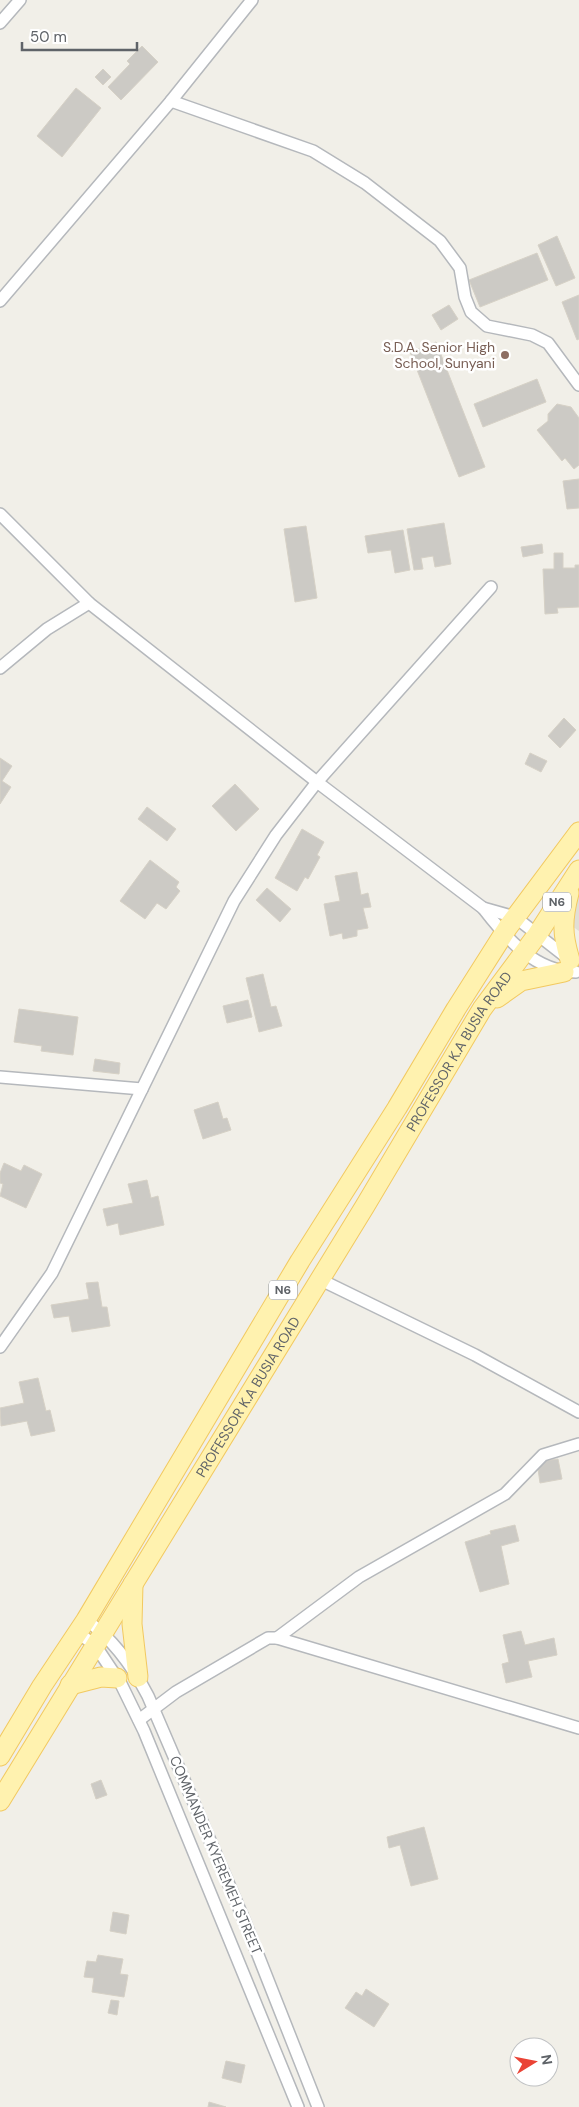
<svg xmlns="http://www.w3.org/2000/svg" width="579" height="2107" font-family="'DM Sans',sans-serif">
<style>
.education{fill:#e1ded6}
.building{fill:#cccac5;stroke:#d6d1c6}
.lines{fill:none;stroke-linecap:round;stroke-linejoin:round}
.minor-casing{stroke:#b5b8bc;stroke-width:14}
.primary-casing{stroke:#f2c960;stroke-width:21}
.minor{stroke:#fff;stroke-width:11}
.primary{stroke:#fff2af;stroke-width:19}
.education-dot{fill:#8d6e63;stroke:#fff;stroke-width:2}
.labels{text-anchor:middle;stroke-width:5;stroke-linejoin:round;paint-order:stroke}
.shield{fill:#fff;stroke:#8f9295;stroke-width:1}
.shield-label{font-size:12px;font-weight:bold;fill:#5f6368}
.education-label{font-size:14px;fill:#785e54;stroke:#fff;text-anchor:end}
.street-label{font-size:14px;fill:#5f6368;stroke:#fff}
</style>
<rect width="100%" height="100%" fill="#f1efe8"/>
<path class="education" d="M579,887v44l-23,-16z"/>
<g class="building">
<path d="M142,46l16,16 -37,38 -13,-13 22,-23 -3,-3z"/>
<path d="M103,69l8,8 -8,8 -8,-8z"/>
<path d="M76,88l25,20 -39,49 -25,-21z"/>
<path d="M557,236l18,42 -19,8 -18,-41z"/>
<path d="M537,253l11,27 -68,27 -11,-27z"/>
<path d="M579,295v44l-2,1 -15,-38z"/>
<path d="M449,305l9,14 -17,11 -9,-15z"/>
<path d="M436,342l49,125 -26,10 -49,-125z"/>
<path d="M537,379l9,23 -63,25 -9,-23z"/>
<path d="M557,404l14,3 8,11v47l-5,4 -9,-11 -3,3 -25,-31 11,-9v-7z"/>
<path d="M579,479v29l-12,1 -4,-28z"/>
<path d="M444,523l7,41 -16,3 -2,-11 -12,2 2,11 -9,1 -7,-41z"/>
<path d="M306,526l11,72 -22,4 -11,-73z"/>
<path d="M403,530l7,40 -15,3 -4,-23 -23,3 -3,-17z"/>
<path d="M542,544l1,9 -20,4 -2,-10z"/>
<path d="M554,553h9v15h12v-3h4v42l-22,1 1,5 -13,1 -2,-45h11z"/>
<path d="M564,718l12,12 -16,18 -12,-12z"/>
<path d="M530,753l17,8 -6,11 -16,-8z"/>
<path d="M0,758l12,8 -10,15 9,6 -11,17z"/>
<path d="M235,784l24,25 -23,22 -24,-25z"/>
<path d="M147,807l29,22 -9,12 -29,-22z"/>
<path d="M302,829l22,13 -7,13 3,2 -12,22 -3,-2 -8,14 -22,-13z"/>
<path d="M150,860l29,22 -3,5 4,4 -14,18 -9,-6 -12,16 -25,-18z"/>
<path d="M357,872l4,23 7,-2 3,14 -8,1 5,20 -11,2v6l-14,3 -1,-6 -12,3 -6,-32 16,-3 -5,-25z"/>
<path d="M267,888l24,21 -11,13 -24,-22z"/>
<path d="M263,974l8,33 5,-1 6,20 -23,6 -13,-54z"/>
<path d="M248,1000l4,17 -25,6 -4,-17z"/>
<path d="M19,1009l59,8 -5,38 -32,-4 1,-5 -28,-4z"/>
<path d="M95,1059l25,4 -1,11 -26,-3z"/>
<path d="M218,1102l5,17 4,-1 4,12 -28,9 -9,-29z"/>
<path d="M4,1163l17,8 3,-6 18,9 -16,34 -26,-12 3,-12 -3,-1v-10z"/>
<path d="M147,1180l4,18 7,-2 6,29 -44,10 -2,-12 -11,3 -4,-17 30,-6 -5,-19z"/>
<path d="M98,1282l4,25h5l3,19 -38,6 -3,-16 -15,2 -3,-13 38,-6 -3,-16z"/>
<path d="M38,1378l8,33 4,-1 5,21 -24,5 -4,-15 -26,5 -1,-18 24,-5 -5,-21z"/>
<path d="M558,1459l4,20 -22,4 -3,-21z"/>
<path d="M515,1525l4,16 -18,5 8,38 -29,8 -15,-50 26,-8 -1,-3z"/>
<path d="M521,1631l4,14 29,-7 3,17 -29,6 4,16 -26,6 -4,-19 7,-2 -6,-27z"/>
<path d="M101,1780l6,15 -11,4 -5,-15z"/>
<path d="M424,1827l14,52 -27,7 -11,-41 -11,3 -2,-11z"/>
<path d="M113,1912l16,3 -3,19 -16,-3z"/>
<path d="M98,1955l25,4 -3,15 8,1 -4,22 -32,-5 2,-14 -10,-1 3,-16 9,1z"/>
<path d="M366,1989l23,15 -15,23 -29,-19 11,-16 6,4z"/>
<path d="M111,2000l8,1 -2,14 -9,-2z"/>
<path d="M226,2061l19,4 -4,18 -19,-5z"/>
<path d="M209,2102l17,5h-18z"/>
</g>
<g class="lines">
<defs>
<g id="minor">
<path d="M0,23l20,-23"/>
<path d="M171,101l142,50 52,32 75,58 20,27 5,29 6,15 16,14 45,9 16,8 31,42"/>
<path d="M0,301l171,-200 81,-101"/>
<path d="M0,514l89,89"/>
<path d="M0,668l47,-39 42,-26 228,179 174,-195"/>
<path d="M483,908l32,9 55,43"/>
<path d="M0,1077l142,12"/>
<path d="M319,1279l156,76 104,57"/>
<path d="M0,1347l52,-74 182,-372 42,-66 41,-53 166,126c23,30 52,64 93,64"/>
<path d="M86,1620c27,19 47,47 62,76l97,226 73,185"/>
<path d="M78,1633l17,12 26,39 23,47 154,376"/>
<path d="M277,1638l82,-61 146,-83 38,-39 36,-11"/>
<path d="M139,1720l37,-28 92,-54h9l302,90"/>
</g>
<g id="primary">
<path d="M569,893c-7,27 -7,41 1,67"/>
<path d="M497,998l24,-17 43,-9"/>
<path d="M133,1584l-1,40 6,53"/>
<path d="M70,1685l31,-8 16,1"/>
<path d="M0,1756l42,-70 44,-66 214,-359 97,-153 59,-99 52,-82 71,-95"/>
<path id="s1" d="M0,1801l365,-595 117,-197 55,-74 42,-65"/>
</g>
</defs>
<use href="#minor" class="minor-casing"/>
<use href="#primary" class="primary-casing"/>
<use href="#minor" class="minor"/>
<use href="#primary" class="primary"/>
</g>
<circle class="education-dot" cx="505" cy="355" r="5"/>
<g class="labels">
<g class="shield">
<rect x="543" y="892.5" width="28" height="19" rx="4"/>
<rect x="269" y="1280.5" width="28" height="19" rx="4"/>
</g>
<g class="shield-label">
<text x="557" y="906">N6</text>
<text x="283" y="1294">N6</text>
</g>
<g class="education-label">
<text x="495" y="352">S.D.A. Senior High<tspan x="495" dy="16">School, Sunyani</tspan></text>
</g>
<g class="street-label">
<text dy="5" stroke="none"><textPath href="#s1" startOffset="879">PROFESSOR K.A BUSIA ROAD</textPath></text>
<text dy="5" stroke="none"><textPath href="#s1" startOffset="474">PROFESSOR K.A BUSIA ROAD</textPath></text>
<text transform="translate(216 1855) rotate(67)" y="5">COMMANDER KYEREMEH STREET</text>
</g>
</g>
<g transform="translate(534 2062) rotate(80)"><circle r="24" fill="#ffffff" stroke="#bfc1c3"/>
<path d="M0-4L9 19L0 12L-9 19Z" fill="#ea4335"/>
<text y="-8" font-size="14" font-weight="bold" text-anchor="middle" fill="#5f6368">N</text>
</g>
<path d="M22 42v8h115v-8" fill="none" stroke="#5f6368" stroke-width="2.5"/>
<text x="30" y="42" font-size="15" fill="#5f6368" stroke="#ffffff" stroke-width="4" paint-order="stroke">50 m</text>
</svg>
